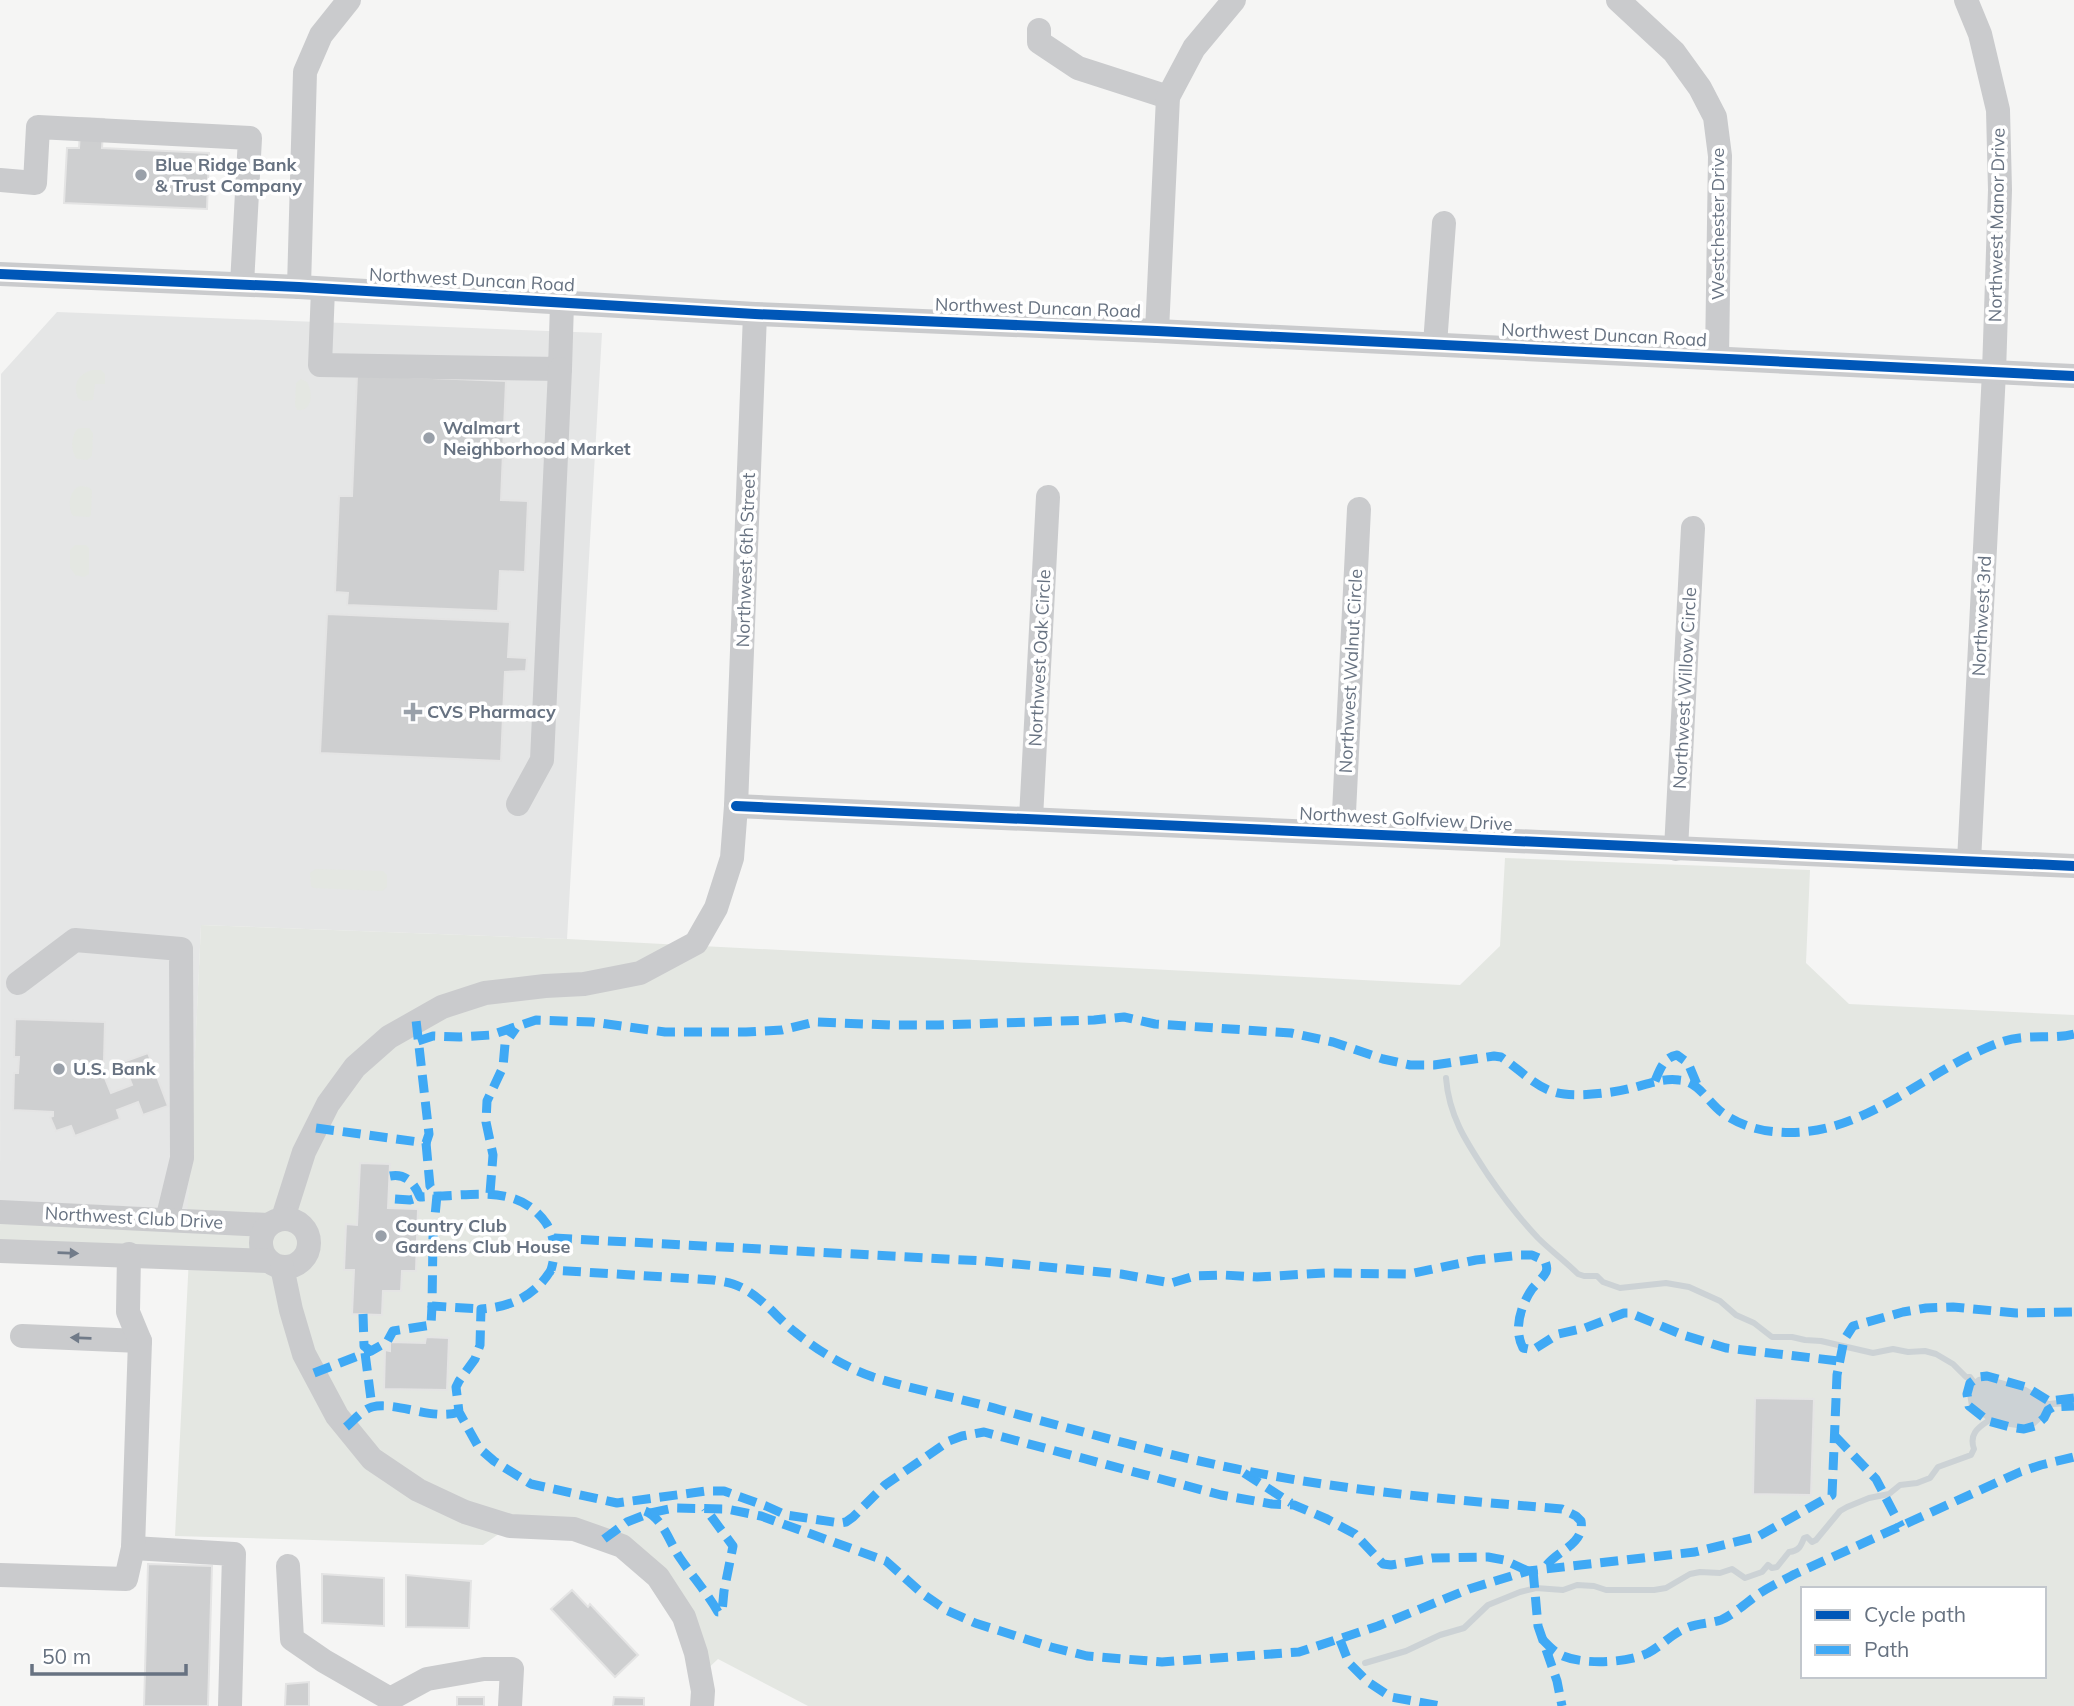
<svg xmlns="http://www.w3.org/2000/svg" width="2074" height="1706" font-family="Mulish,sans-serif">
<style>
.built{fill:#e5e6e6}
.green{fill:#e4e7e2;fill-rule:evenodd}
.water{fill:#ccd2d5}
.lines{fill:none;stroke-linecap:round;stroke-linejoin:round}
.stream{stroke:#ccd2d5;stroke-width:6}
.building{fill:#cecfd0;stroke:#e4e4e4;stroke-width:2}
.minor{stroke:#cacbcd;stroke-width:24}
.quiet{stroke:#3fa9f5;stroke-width:9;stroke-dasharray:18 9;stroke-linecap:butt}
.cycleway-casing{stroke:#fff;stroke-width:15}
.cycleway{stroke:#0057b8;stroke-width:10}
.oneway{fill:#717b89}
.poi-dot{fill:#99a0a9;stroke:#fff;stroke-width:2.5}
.labels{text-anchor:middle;stroke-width:7;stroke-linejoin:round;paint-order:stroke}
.poi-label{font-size:18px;font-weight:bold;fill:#677281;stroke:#fff;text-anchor:start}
.street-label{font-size:18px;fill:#677281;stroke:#fff}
</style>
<rect width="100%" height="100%" fill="#f5f5f4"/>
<path class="built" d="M57,312l545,21 -35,606 -366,-14 -13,284 -188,-8 1,-827z"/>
<g class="green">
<path d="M92,370h9l4,4v10h-10l-2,16 -10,1 -5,-3c-5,-14 -1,-23 14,-28z"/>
<path d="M301,379l6,3c6,10 6,30 -10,28l-2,-5 1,-22z"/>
<path d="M82,428h7l4,5 -1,23 -5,4 -10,-1c-7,-8 -6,-22 0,-30z"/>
<path d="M80,486l8,1 4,3 -1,25 -2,2 -16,-1c-6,-9 -4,-26 7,-30z"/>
<path d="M75,545h11l3,3v26l-5,3 -9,-2 -5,-8v-17z"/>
<path d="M1505,858l305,12 -4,93 43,41 225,11v691h-1266l-90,-47 -18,17 -4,-23 -74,-107 -112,-20 -27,19 -308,-9 14,-279 -189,2v-44l187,6 14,-296 366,14 893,46 40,-39zM1803,1589h241v87h-241z"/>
<path d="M316,869l67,2 4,4v12l-5,4 -68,-3 -3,-2 -1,-13z"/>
</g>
<path class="water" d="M1987,1376l39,11 23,14 25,-3v8l-21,1 -5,3 -4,8 -9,8 -11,3 -14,-2 -22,-6 -19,-15 -2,-12 3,-11 8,-6z"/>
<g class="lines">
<g class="stream">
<path d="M1446,1078c3,39 21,65 42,97 15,22 32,44 50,63 13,13 27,23 40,36l6,2h13l6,6 17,6 46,-5 23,4 31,14 16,14 18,8 18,14h20l13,3 16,1 52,12 20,-4 15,3 17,-1 11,3 17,10 13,13h4l3,4"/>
<path d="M1365,1663l41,-12 34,-16 24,-7 24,-23 32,-13 16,-4 27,2 14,-5 17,1 12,4h48l12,-2 24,-14 10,-2 20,1 12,-4 13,9 17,-6 6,-7 4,3 5,-1 12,-15c10,-1 12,-6 15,-14l3,-1 5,5 4,-2 24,-29 7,-4 22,-9 20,-4 11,-9 17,-2 13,-5 8,-11 33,-12 3,-6c-5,-14 3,-21 14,-28"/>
</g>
</g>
<g class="building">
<path d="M81,118l23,1 -2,29 107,5 -2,56 -143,-6 3,-55h12z"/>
<path d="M357,375l149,6 -5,119 27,1 -3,71 -25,-1 -2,40 -151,-6 1,-12 -13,-1 4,-96h13z"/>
<path d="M327,614l183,8 -2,35 19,1 -1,13 -21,1 -4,89 -181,-8z"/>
<path d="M15,1019l90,3 -1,39h-6l13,32 21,-8 -9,-23 25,-9 20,53 -25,9 -5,-13 -21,8 3,9 -45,17 -4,-10 -15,5 -6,-14 3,-1v-4l-40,-2 1,-37h4l1,-16h-5z"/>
<path d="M360,1163l30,1 -2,44 30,1 -2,62h-14l-1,20h-18l-1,24 -30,-1 2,-44h-10l2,-46 11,1z"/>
<path d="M426,1337l23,1 -2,52 -63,-1 1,-39 5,1v-9l35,1z"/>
<path d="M1755,1398l59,1 -3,96 -58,-1z"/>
<path d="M148,1564l64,2 -4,140h-64z"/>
<path d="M322,1574l62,4v48l-62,-3z"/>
<path d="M406,1575l65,6 -2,47 -63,-1z"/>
<path d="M572,1590l16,17 2,-3 48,51 -23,22 -64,-68z"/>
<path d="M309,1682v24h-24l1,-22z"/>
<rect x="457" y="1697" width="27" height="9"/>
<path d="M614,1697l30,1v8h-31z"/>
</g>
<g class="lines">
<g class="minor">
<path d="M1618,0l56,52 26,36 15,29 5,39 -3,202"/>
<path d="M1966,0l14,34 18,76 2,80 -6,182 -25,489"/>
<path d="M1039,30v12l39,26 90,29"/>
<path d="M0,180l35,3 3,-56 212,11 -8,146"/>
<path d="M0,274l299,13 456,27 402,17 917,45"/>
<path d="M299,287l6,-215 16,-37 28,-35"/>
<path d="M323,289l-3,76 240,4 2,-66"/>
<path d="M1157,331l11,-234 26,-49 40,-48"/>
<path d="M1435,344l9,-121"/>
<path d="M518,804l24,-44 18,-391"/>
<path d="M736,806l1338,60"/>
<path d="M1031,818l17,-321"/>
<path d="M1343,833l16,-324"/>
<path d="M1676,849l17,-321"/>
<path d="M18,983l57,-43 106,9 1,209 -15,62"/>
<path d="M0,1212l268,13"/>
<path d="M283,1218l21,-66 24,-48 27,-37 34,-30 53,-30 43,-14 60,-7 39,-2 56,-11 56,-30 20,-35 16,-50 4,-52 19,-492"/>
<circle cx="285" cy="1243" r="24"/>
<path d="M0,1251l268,10"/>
<path d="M282,1267l9,43 13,44 33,62 35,43 46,31 47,22 45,14 64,3 48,17 36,31 26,40 12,36 7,38 -1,15"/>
<path d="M22,1336l118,5"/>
<path d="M133,1548l101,6 -4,152"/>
<path d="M288,1566l4,73 32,22 66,38"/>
<path d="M0,1575l126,4 7,-31 7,-207 -12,-29 1,-58"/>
<path d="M390,1699l37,-20 57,-10h28l-2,37"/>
</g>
<g class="quiet">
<path d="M418,1041l15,-5 27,1 31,-2 45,-15 56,2 73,10h81l36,-2 33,-8 75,3h49l155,-5 30,-3 31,7 136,9 42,9 50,17 27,6h24l60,-9 7,1c17,11 33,29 53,35 17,6 60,1 78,-4 16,-4 30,-10 47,-8 20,1 29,23 45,34 16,11 35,17 54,18 86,7 147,-63 223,-90 25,-9 50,-2 73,-8"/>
<path d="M1655,1081c5,-12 9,-24 22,-26l11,8 10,24"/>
<path d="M316,1128l110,15 3,-9 -13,-114"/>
<path d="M426,1143l4,43 7,9 -4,42 -1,69 49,3"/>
<path d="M390,1176c16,-3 24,7 30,21 12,-1 25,-1 38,-2 34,-2 66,-3 88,28 10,16 10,30 5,47"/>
<path d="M490,1193l3,-38 -7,-33 1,-21 16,-34 2,-23 11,-16"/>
<path d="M395,1199l15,1 10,-3"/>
<path d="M554,1238l430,23 137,13 50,9 24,-7 29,-1 33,2 68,-4 84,1 67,-14 45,-5h11l13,6c1,4 3,6 1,11 -3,6 -10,12 -14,17 -11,16 -19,40 -9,59l10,2 25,-16 27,-6 39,-15h6l53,22 43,13 113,13"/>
<path d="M363,1314l1,32 7,5"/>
<path d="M365,1353l7,54"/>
<path d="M314,1373l57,-22 16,-9 6,-11 38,-6 1,-19"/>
<path d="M2074,1398l-25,3 -23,-14 -39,-11 -9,1 -8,6 -3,11 2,12 19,15 22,6 14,2 11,-3 9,-8 4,-8 5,-3 21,-1"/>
<path d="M346,1427c7,-6 16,-17 26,-20 24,-6 61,14 87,5"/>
<path d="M1835,1436l41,43 25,48"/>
<path d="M1244,1473l47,30"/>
<path d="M645,1511c18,7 25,33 35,47 13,19 27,35 38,54h4l2,-21 9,-45 -28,-38"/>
<path d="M604,1539l23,-17 23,-9 24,-5 53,1 34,7 125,45 37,33 23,16 29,13 76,24 36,9 75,6 137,-10 79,-26 91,-37 59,-18 167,-19 64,-16 73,-41 5,-120 7,-35 9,-14 50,-14 23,-4 27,-1 63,6 58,-1"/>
<path d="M1533,1570l5,56 19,55 5,25"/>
<path d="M1528,1571l-24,-11 -16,-3 -56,1 -41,7 -8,-1 -28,-30 -28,-15 -33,-14 -22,-1 -51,-9 -237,-63 -22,4 -13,5 -64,44 -32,32 -7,5 -6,1 -54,-8 -20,-9 -42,-15h-18l-89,12 -86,-19 -37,-23 -15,-13 -20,-36 -3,-25 3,-6 16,-22 5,-14 1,-36c30,-2 54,-13 70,-39l162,10c6,1 14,2 20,4 25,8 43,33 62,48 23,19 50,35 78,45 42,13 86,21 128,33 79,21 156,43 236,59 107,22 217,31 325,40l14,7 5,5c4,25 -26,29 -37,48"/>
<path d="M1542,1639c6,6 12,13 21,17 22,9 64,7 85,-3 13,-7 23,-18 36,-24 12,-6 25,-5 37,-9 13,-6 25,-17 36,-25 12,-8 25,-14 38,-21l225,-102 21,-7 33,-8"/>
<path d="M1340,1640l9,23 19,19 23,15 50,9"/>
</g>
<defs>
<g id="cycleway">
<path d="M0,274l299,13 456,27 402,17 917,45"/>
<path d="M736,806l1338,60"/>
</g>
</defs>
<use href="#cycleway" class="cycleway-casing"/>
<use href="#cycleway" class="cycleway"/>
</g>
<defs><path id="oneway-solid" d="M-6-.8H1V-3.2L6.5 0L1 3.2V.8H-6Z" transform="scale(1.75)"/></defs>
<g class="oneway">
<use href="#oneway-solid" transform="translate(68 1253) rotate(2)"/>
<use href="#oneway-solid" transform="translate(81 1338) rotate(-178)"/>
</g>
<g class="poi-dot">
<circle cx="141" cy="175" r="7"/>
<circle cx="429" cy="438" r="7"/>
<path d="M409.5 701.5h7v7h7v7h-7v7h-7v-7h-7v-7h7z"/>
<circle cx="59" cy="1069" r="7"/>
<circle cx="381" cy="1236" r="7"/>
</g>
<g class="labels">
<g class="poi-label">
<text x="155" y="171">Blue Ridge Bank<tspan x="155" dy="21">&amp; Trust Company</tspan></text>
<text x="443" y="434">Walmart<tspan x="443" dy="21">Neighborhood Market</tspan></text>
<text x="427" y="718">CVS Pharmacy</text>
<text x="73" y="1075">U.S. Bank</text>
<text x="395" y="1232">Country Club<tspan x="395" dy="21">Gardens Club House</tspan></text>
</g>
<g class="street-label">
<text transform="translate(1718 224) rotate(-90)" y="6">Westchester Drive</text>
<text transform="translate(1997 225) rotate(-89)" y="6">Northwest Manor Drive</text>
<text transform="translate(472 280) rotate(3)" y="6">Northwest Duncan Road</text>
<text transform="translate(1038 308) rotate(2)" y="6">Northwest Duncan Road</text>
<text transform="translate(1604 335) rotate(3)" y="6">Northwest Duncan Road</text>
<text transform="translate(746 560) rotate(-88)" y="6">Northwest 6th Street</text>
<text transform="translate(1982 616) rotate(-87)" y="6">Northwest 3rd</text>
<text transform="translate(1040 658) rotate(-87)" y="6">Northwest Oak Circle</text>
<text transform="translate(1351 671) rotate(-87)" y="6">Northwest Walnut Circle</text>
<text transform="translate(1685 688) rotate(-87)" y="6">Northwest Willow Circle</text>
<text transform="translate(1406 819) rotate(3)" y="6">Northwest Golfview Drive</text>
<text transform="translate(134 1218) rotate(3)" y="6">Northwest Club Drive</text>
</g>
</g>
<rect x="1801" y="1587" width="245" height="91" fill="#ffffff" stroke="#c2c7cd" stroke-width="2"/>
<rect x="1815" y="1610" width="35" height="10" fill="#0057b8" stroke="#c2c7cd" stroke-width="2"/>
<text x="1864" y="1622" font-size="21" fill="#677281">Cycle path</text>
<rect x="1815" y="1645" width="35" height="10" fill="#3fa9f5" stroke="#c2c7cd" stroke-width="2"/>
<text x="1864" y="1657" font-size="21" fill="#677281">Path</text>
<path d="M32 1664v10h154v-10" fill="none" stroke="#677281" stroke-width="3.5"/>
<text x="42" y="1664" font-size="21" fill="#677281" stroke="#ffffff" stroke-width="5" paint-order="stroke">50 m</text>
</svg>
